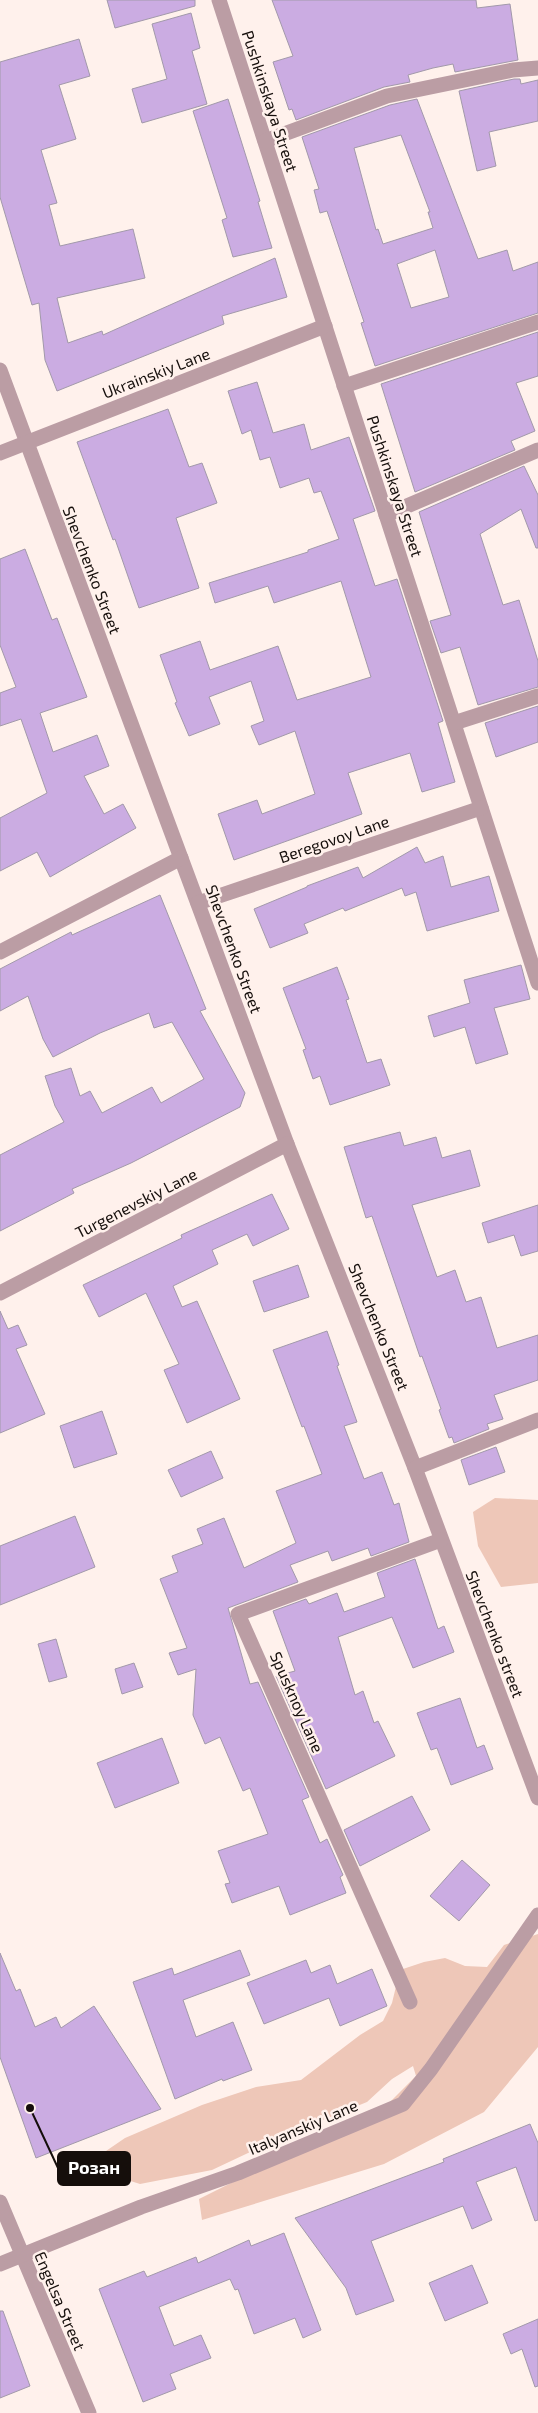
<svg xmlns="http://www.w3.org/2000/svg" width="538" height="2413" font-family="'Exo 2',sans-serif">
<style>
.green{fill:#eec7b8}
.building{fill:#cbace2;stroke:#a299aa;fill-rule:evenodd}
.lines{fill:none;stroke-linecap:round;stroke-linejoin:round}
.minor{stroke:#bb9da4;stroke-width:15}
.labels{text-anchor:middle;stroke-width:5;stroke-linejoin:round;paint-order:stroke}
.street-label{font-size:16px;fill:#150e0b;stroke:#fff1ec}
.leader{fill:none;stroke:#150e0b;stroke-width:2}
.callout-dot{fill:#150e0b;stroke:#fff1ec;stroke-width:2}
.callout{fill:#150e0b;stroke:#150e0b;stroke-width:2}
.callout-label{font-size:18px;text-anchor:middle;font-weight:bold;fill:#fff}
</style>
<rect width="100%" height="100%" fill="#fff1ec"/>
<g class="green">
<path d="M495,1498l43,2v83l-37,4 -23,-41 -5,-34z"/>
<path d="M538,1934v113l-54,65 -100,52 -182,56 -3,-21 188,-94 29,-29 -3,-10 -21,13 -25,23 -81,33 -74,35 -72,14 -22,-7 -12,-26 19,-13 77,-33 54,-18 45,-7 59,-45 23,-14 9,-18 8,-33 24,-8 21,-4 20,8 22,1 17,-22z"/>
</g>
<g class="building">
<path d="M107,0h88v6l-80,22z"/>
<path d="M272,0h204l1,8 33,-4 8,56 -63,12 -2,-8 -20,4 -25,7 2,7 -26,5 -88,33 -4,-11 -3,1 -16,-48 20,-6z"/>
<path d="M191,13l9,35 -8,3 15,53 -65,19 -10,-34 35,-10 -15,-55z"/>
<path d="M79,39l11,37 -31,9 17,54 -35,11 16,53 -8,2 11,41 73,-17 12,49 -88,20 11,45 34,-12 1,4 172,-77 12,39 -65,19 2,8 -167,67 -12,-31 -6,-57 -7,2 -32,-108v-135z"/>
<path d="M514,79h6l1,5 17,-4v41l-49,11 7,34 -19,5 -18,-80z"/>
<path d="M228,99l32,102 -2,1 14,46 -39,9 -11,-37 5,-2 -34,-107z"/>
<path d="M417,99l61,160 29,-9 6,21 25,-9v51l-163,53 -14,-43 3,-1 -37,-111 -7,2 -6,-23 5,-1 -17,-52 88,-32zM401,135l29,77h-2l5,16 -50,16 -5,-15 -2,1 -22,-82zM435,250l14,47 -38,11 -14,-44z"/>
<path d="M538,332v44l-22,7 19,48 -24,10 4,9 -100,42 -34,-108z"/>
<path d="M257,382l16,51 31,-9 7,26 38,-13 26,74 -22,8 22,67 22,-7 46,142 -5,2 17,59 -33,10 -12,-39 -62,20 14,41 -128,46 -16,-46 39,-14 5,14 53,-20 -20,-63 -36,14 -8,-19 13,-5 -13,-40 -42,16 11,27 -31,12 -14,-33 2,-1 -17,-47 40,-14 10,29 68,-24 19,54 74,-23 -30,-96 -67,22 -6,-17 -53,17 -6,-20 99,-31v-2l31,-11 -18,-48 -7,2 -5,-15 -29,10 -10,-31 -10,3 -9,-30 -9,4 -14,-43z"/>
<path d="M168,409l21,58 13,-4 15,40 -41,15 23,70 -60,20 -24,-69 -2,1 -36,-98z"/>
<path d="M524,466l14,29v53h-2l-15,-39 -41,25 23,71 16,-5 19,61v26l-60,18 -18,-58 -19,6 -11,-32 21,-6 -32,-103z"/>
<path d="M25,549l27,71 5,-2 30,79 -47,16 13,39 44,-17 12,31 -25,10 20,38 19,-10 13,24 -86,49 -13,-25 -37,19v-53l47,-25 -26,-74 -21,7v-33l16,-6 -16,-42v-86z"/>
<path d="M538,706v36l-42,15 -11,-34z"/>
<path d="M417,847l8,16 18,-7 8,31 38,-11 10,35 -72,20 -11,-39 -11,4 -3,-8 -57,23 -2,-3 -39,16 4,9 -38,15 -16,-39 53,-22v-1l51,-19 5,11z"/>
<path d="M160,895l46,114 -6,2 45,82 -5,14 -109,56 -59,26 2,4 -74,38v-76l64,-33 -9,-16 -10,-30 26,-8 9,28 10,-5 12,22 50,-26 9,16 43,-24 -32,-57 -18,6 -5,-15 -49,20 -47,24 -10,-18 -15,-43 -28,15v-42l71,-37 1,3z"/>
<path d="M521,965l9,34 -36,9 14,46 -32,10 -11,-37 -31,10 -6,-21 42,-13 -6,-23z"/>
<path d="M337,967l12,32 -3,1 21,63 14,-4 9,26 -60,20 -10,-29 -7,3 -10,-29 3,-1 -23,-61z"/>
<path d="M400,1132l4,14 32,-9 6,21 28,-8 10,36 -68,19 25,72 18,-7 11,32 15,-5 16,51 41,-13v45l-44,15 9,24 -16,5 2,5 -35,14 -2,-6 -3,1 -10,-28 2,-1 -19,-53 -2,1 -48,-141 -6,2 -22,-71z"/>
<path d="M272,1194l17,35 -36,17 -6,-12 -35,16 6,14 -45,22 9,21 15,-6 43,98 -53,24 -23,-53 15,-6 -33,-71 -47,24 -16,-32 99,-47 -1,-3z"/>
<path d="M538,1205v46l-17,5 -7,-21 -26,8 -6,-20z"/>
<path d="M298,1265l11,32 -45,15 -11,-31z"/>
<path d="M0,1311l8,18 10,-4 9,20 -11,4 29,65 -45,19z"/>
<path d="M327,1331l12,34 -2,1 20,56 -13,4 20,53 18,-7 12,33 5,-2 10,39 -38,14 -3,-8 -36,13 -4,-10 -38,14 8,17 -70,26 22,76 8,-2 51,115 -7,3 18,43 7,-4 16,36 -3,2 6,16 -56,22 -11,-29 -47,17 -7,-19 5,-1 -12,-32 50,-17 -18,-46 -7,3 -23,-54 -15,7 -12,-29 3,-46 -18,6 -9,-22 18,-5 -27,-69 18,-7 -6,-16 31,-12 -6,-15 27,-11 20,50 52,-25 -20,-52 46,-17 -18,-48 -2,1 -29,-77z"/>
<path d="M102,1411l15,43 -43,14 -14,-42z"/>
<path d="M496,1447l9,25 -36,13 -8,-25z"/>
<path d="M211,1451l12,27 -42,19 -13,-27z"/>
<path d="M75,1516l20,51 -95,38v-59z"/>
<path d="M415,1559l23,70 6,-3 10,26 -41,16 -21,-51 -54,20 17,58 8,-4 11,32 4,-2 17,35 -69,33 -50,-113 19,-5 -22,-60 33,-12 3,5 28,-11 7,19 41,-15 -8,-24z"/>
<path d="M56,1639l11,38 -18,5 -11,-38z"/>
<path d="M134,1663l9,24 -21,7 -7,-25z"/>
<path d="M460,1698l17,50 7,-3 9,24 -42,16 -14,-37 -6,2 -14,-37z"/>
<path d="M162,1738l17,45 -64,25 -18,-45z"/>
<path d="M412,1796l18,34 -70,36 -16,-36z"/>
<path d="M462,1860l28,25 -31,36 -29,-25z"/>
<path d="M240,1950l10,25 -67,25 13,37 37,-15 19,48 -29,11 -1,-2 -47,20 -42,-117 39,-14 2,7z"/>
<path d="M0,1953l16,38 4,-2 15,38 21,-10 5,11 33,-22 67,103 -125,49 -36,-101z"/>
<path d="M306,1960l5,13 19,-8 7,19 35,-15 15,37 -47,20 -11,-28 -65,26 -17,-41z"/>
<path d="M530,2124l8,19v77l-3,1 -19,-54 -40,15 16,38 -20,9 -9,-23 -92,35 23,60 -38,14 -10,-27 -51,-70 149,-56 -1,-3z"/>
<path d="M284,2233l37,97 -18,8 -8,-20 -41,16 -16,-45 -3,1 -5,-11 -71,28 15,39 27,-11 10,23 -41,16 6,15 -33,13 -44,-113 45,-18 3,6 49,-20 2,6 51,-23 2,6z"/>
<path d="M472,2265l16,38 -43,18 -16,-38z"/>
<path d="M0,2311h3l27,75 -30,12z"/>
<path d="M538,2319v67l-3,1 -13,-38 -11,5 -8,-20z"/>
</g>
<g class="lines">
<g class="minor">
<path d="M219,0l319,983"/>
<path d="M265,141l122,-45 126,-26 25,-2"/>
<path d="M0,370l287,774 128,324 123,330"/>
<path d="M344,386l194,-64"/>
<path d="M0,453l325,-127"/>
<path d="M386,515l152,-65"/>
<path d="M454,723l84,-27"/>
<path d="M198,903l283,-95"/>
<path d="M0,952l181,-94"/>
<path d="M0,1293l287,-149"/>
<path d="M415,1468l123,-48"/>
<path d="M410,2002l-172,-388 203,-74"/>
<path d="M0,2202l89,211"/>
<path d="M0,2264l141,-57 97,-34 165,-69 28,-35 107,-154"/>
</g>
</g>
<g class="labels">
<g class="street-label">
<text transform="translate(270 101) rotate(72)" y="6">Pushkinskaya Street</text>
<text transform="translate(156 373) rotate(-21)" y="6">Ukrainskiy Lane</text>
<text transform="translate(395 486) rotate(72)" y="6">Pushkinskaya Street</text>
<text transform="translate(92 570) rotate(69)" y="6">Shevchenko Street</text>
<text transform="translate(334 839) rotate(-19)" y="6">Beregovoy Lane</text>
<text transform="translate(234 949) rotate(70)" y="6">Shevchenko Street</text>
<text transform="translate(136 1203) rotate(-27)" y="6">Turgenevskiy Lane</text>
<text transform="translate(379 1327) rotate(68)" y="6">Shevchenko Street</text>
<text transform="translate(495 1634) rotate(69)" y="6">Shevchenko street</text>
<text transform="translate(297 1702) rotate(66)" y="6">Spusknoy Lane</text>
<text transform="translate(303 2127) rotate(-23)" y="6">Italyanskiy Lane</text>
<text transform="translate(60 2301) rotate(67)" y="6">Engelsa Street</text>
</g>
</g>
<path class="leader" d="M30 2108L58 2168"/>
<circle class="callout-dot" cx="30" cy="2108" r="5"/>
<rect class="callout" x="58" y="2152" width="72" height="33" rx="5"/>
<g class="callout-label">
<text x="94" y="2174">Розан</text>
</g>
</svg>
